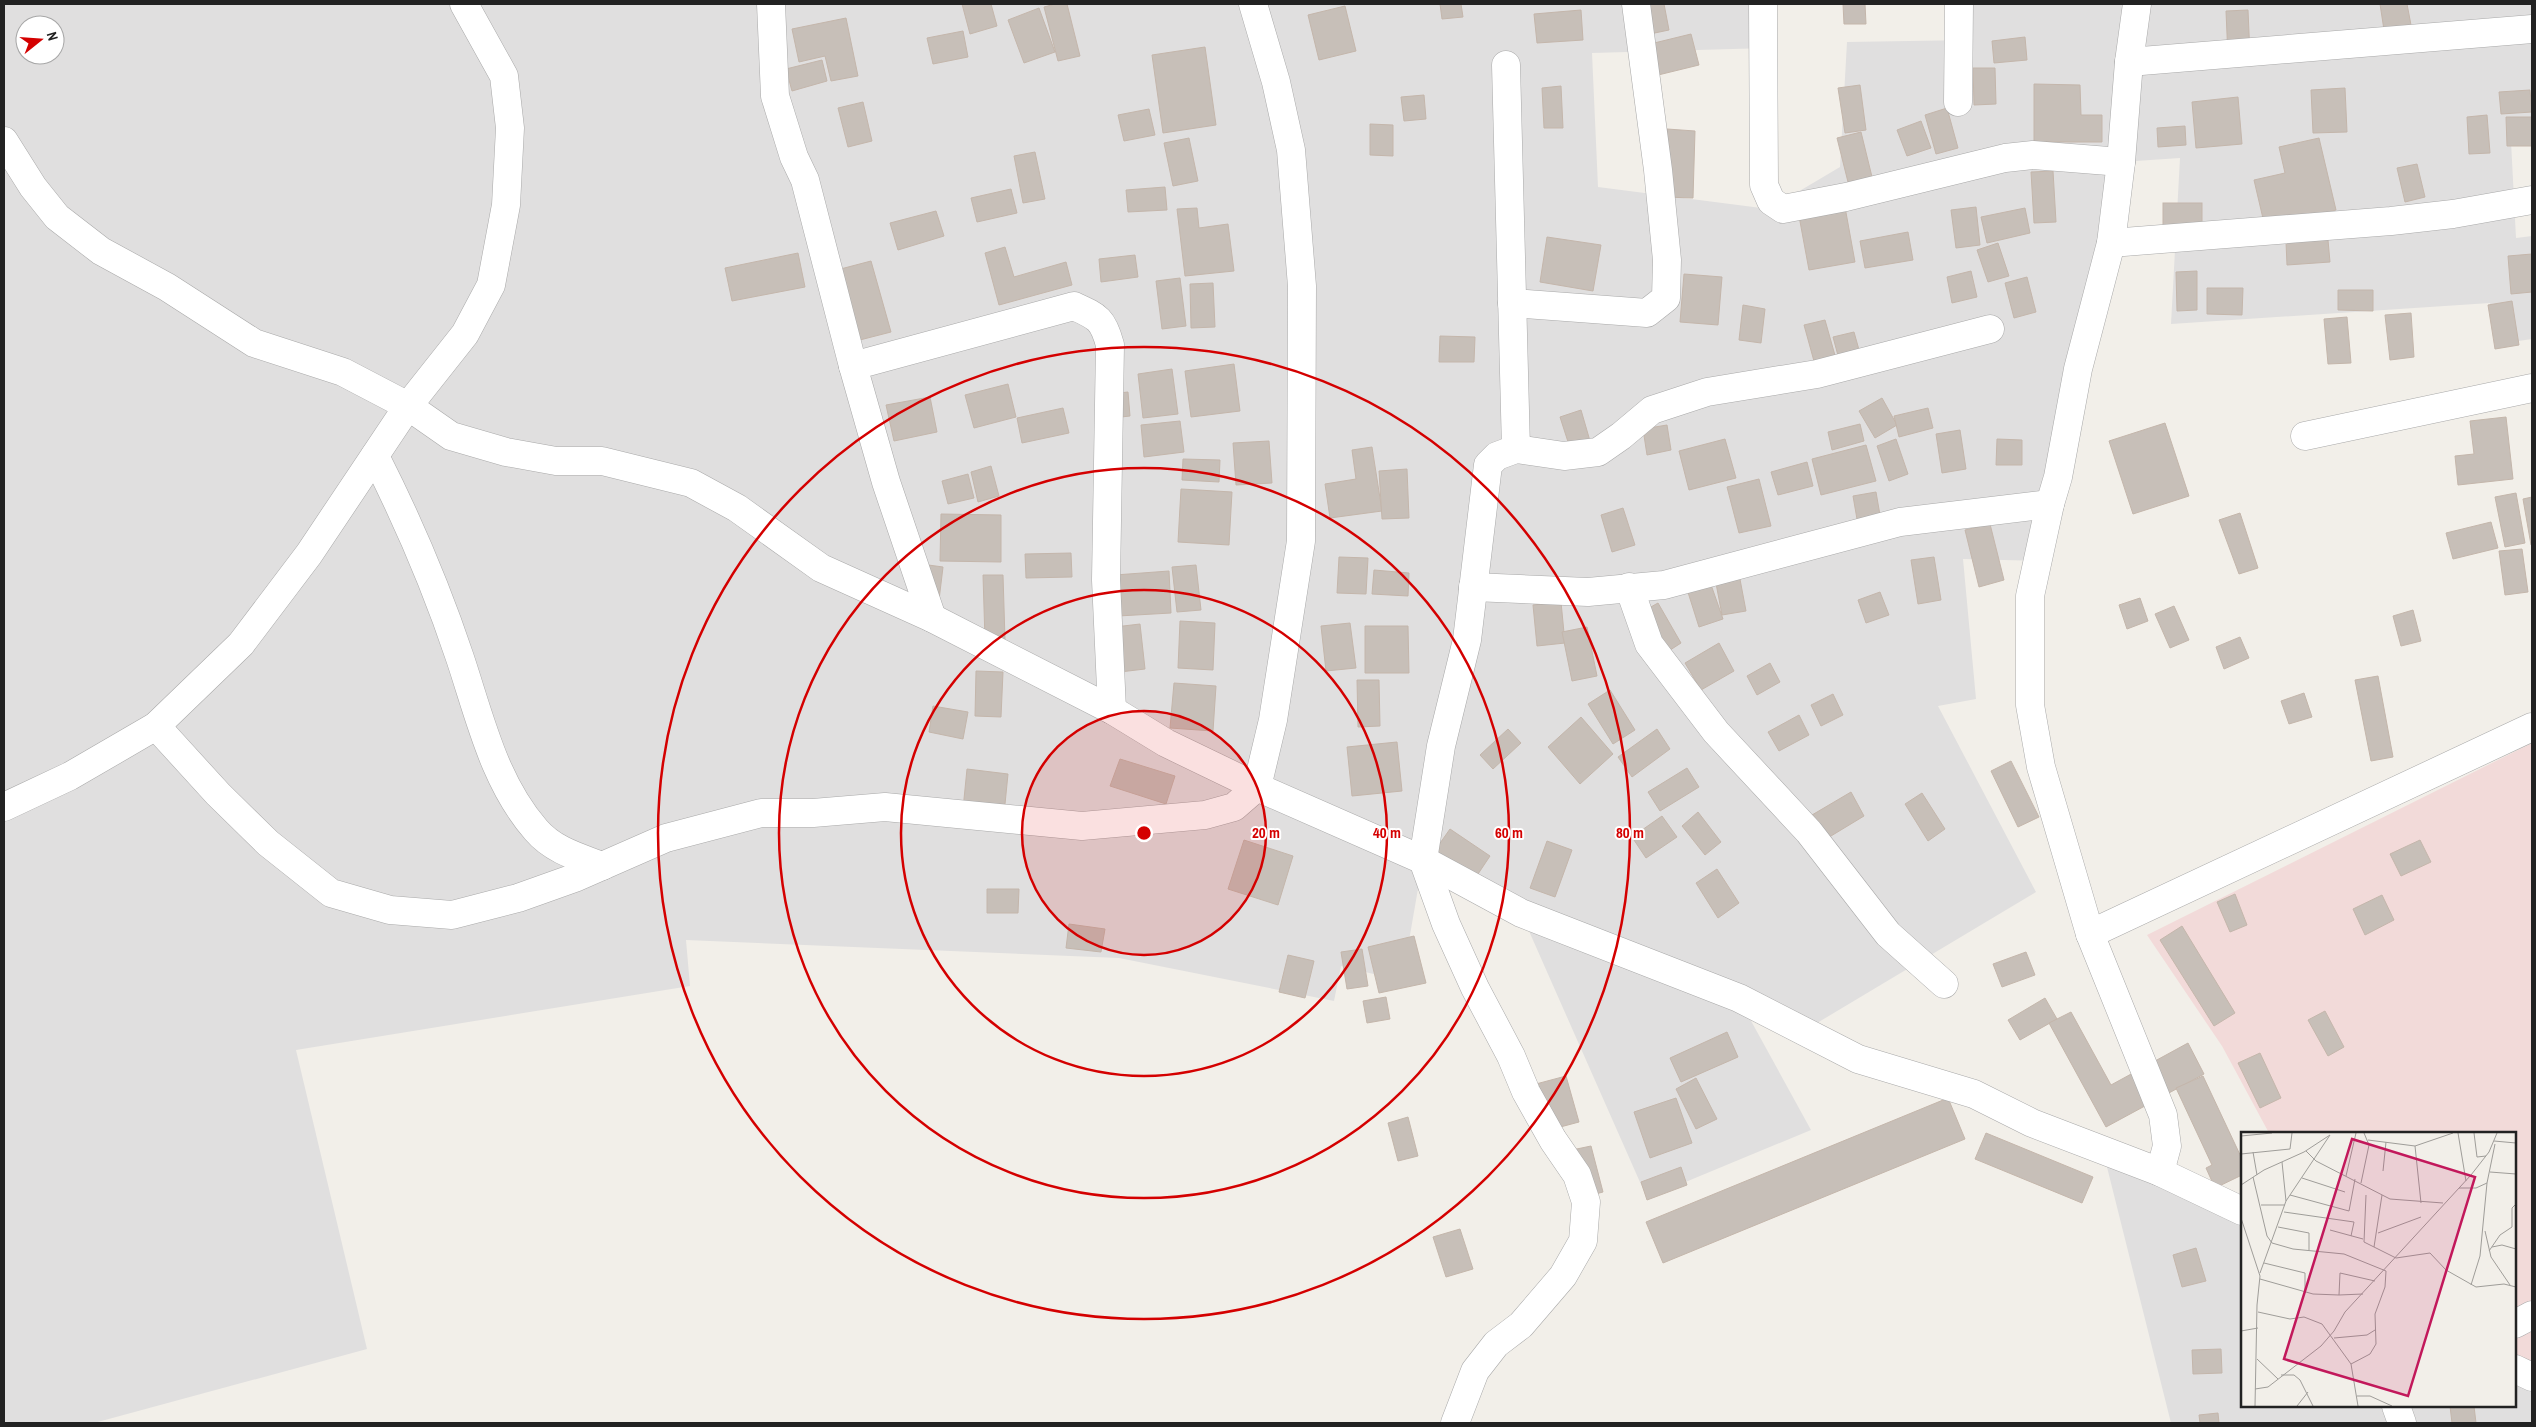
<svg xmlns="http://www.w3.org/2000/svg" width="2536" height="1427" font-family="'Archivo Narrow',sans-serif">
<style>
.residential{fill:#e0dfdf;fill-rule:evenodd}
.commercial{fill:#f2dad9}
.building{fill:#c7bfb8;stroke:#c4b6ab}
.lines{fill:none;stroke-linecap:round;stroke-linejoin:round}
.street-casing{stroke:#a9a9a9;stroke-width:29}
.street{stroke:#fff;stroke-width:28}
.ring{fill:none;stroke:#d40000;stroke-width:2.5}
.inset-road{fill:none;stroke:#9f9d99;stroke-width:1}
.view{fill:#c2185b;fill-opacity:0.15;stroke:#c2185b;stroke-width:2.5}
.inset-edge{fill:none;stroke:#222;stroke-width:2.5}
.centre{fill:#d40000;stroke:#fff;stroke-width:2.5}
.ring-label{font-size:15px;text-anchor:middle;font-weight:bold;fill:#d40000;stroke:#fff;stroke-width:4;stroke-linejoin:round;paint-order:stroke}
</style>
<rect width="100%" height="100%" fill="#f2efe9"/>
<g class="residential">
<path d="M4,4h1769l-5,44 -176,5 6,134 171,22 71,-42 7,-125 124,-2v-36h561v116l-22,2 6,116 16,-2v103l-34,5 -8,-41 -319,21 9,-166 -59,4 -52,327 -20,72 -86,-2 13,140 -38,7 98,186 -234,140 -63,-33 72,131 -164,68 -126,-285 -98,-53 -21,121 -61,-15 -7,35 -215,-43 -433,-18 4,46 -394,64 71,299 -273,74h-90zM25,25h30v30h-30z"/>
<path d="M2103,1151l139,61v194h273v-25h17v42h-361z"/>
</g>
<path class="commercial" d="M2532,743v634l-17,-8v-236h-246l-47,-87 -75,-111z"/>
<g class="building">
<path d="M962,4h29l6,22 -27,8z"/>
<path d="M1055,4h12l13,52 -22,5 -14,-54z"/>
<path d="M1440,4h21l2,13 -21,2z"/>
<path d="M1639,4h25l5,26 -24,5z"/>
<path d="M1843,4h22l1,20h-22z"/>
<path d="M2380,4h27l4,21 -27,5z"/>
<path d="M1345,6l11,45 -37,9 -11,-45z"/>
<path d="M1039,8l16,44 -31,11 -16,-43z"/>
<path d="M1581,10l2,30 -46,3 -3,-29z"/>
<path d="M2248,10l2,46 -22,1 -2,-46z"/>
<path d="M846,18l12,58 -27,5 -6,-25 -26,6 -7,-33z"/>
<path d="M963,31l5,26 -35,7 -6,-26z"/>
<path d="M1691,34l8,31 -45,11 -8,-31z"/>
<path d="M2025,37l2,23 -33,3 -2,-22z"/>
<path d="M1205,47l11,78 -53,8 -11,-78z"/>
<path d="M822,60l5,21 -35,10 -6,-22z"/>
<path d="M1973,68h22l1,36 -22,1z"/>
<path d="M2034,84l46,1 1,30h21v27h-68z"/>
<path d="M1860,85l6,45 -21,3 -7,-45z"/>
<path d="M1561,86l2,42h-19l-2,-40z"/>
<path d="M2345,88l2,44 -34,1 -2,-43z"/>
<path d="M2530,90l2,22 -31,2 -2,-22z"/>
<path d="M1424,95l2,24 -22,2 -3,-24z"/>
<path d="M2238,97l4,47 -46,4 -4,-46z"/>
<path d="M863,102l9,39 -24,6 -10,-39z"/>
<path d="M1947,108l11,40 -22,6 -11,-39z"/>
<path d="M1149,109l6,26 -31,6 -6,-26z"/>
<path d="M2487,115l3,38 -21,1 -2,-37z"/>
<path d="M2506,117h26v29h-25z"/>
<path d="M1921,121l10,27 -24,8 -10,-26z"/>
<path d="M1370,124l23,1v31l-23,-1z"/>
<path d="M2185,126l1,19 -28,2 -1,-19z"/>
<path d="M1667,129l28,2 -2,67 -28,-1z"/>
<path d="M1861,132l12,49 -24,5 -12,-48z"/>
<path d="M1189,138l9,43 -25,5 -9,-43z"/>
<path d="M2319,138l17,72 -71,17 -11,-47 31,-7 -6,-26z"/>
<path d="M1035,152l10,47 -22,4 -9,-47z"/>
<path d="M2417,164l8,33 -20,5 -8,-34z"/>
<path d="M2053,171l3,51 -22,1 -3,-51z"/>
<path d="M1165,187l2,23 -39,2 -2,-22z"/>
<path d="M1011,189l6,24 -40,9 -6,-24z"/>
<rect x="2163" y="203" width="39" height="24"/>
<path d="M1845,207l10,55 -46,8 -10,-54z"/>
<path d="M1976,207l4,38 -24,3 -5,-38z"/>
<path d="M1197,208l2,20 29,-4 6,47 -49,5 -8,-67z"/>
<path d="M2025,208l5,25 -43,10 -6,-26z"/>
<path d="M936,211l8,25 -46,14 -8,-27z"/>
<path d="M1908,232l5,28 -48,8 -5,-27z"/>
<path d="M1547,237l54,8 -8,46 -53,-9z"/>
<path d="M2328,240l2,22 -43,3 -1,-23z"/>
<path d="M1998,243l11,33 -21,6 -11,-32z"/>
<path d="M1005,247l9,30 52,-15 6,23 -73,20 -14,-52z"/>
<path d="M798,253l7,34 -73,14 -7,-33z"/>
<path d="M2532,254v38l-21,2 -3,-38z"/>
<path d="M1135,255l3,22 -37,5 -2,-23z"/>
<path d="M871,261l20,71 -39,10 -19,-71z"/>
<path d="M1971,271l6,26 -25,6 -5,-26z"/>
<path d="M2197,271v39l-20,1 -1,-39z"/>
<path d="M1684,274l38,3 -4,48 -38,-3z"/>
<path d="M2027,277l9,35 -22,6 -9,-35z"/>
<path d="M1180,278l6,48 -24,3 -6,-48z"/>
<path d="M1213,283l2,44 -24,1 -1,-44z"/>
<path d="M2207,288h36l-1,27 -35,-1z"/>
<path d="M2338,290h35v21l-35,-1z"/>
<path d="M2512,301l7,44 -24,4 -7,-44z"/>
<path d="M1743,305l22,4 -4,34 -22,-3z"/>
<path d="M2411,313l3,44 -24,3 -5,-45z"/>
<path d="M2347,317l4,46 -23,1 -4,-45z"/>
<path d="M1825,320l13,46 -21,6 -13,-47z"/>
<path d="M1854,332l7,25 -21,6 -7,-26z"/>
<path d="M1440,336l35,1 -1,25h-35z"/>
<path d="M1234,364l6,47 -49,6 -6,-46z"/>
<path d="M1172,369l6,45 -35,4 -5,-44z"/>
<path d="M1008,384l8,33 -42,11 -9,-33z"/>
<path d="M1128,392l2,24 -27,3 -2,-24z"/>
<path d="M930,397l7,35 -43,9 -8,-36z"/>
<path d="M1882,398l15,27 -22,13 -16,-27z"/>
<path d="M1063,408l6,25 -47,10 -5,-25z"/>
<path d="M1928,408l5,20 -34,9 -5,-21z"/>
<path d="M1581,410l9,31 -20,7 -10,-31z"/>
<path d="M2506,417l7,62 -55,6 -3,-29 19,-2 -4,-33z"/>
<path d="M1180,421l4,31 -40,5 -3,-32z"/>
<path d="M2165,423l24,73 -56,18 -24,-73z"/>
<path d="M1860,424l4,17 -32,9 -4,-18z"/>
<path d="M1667,425l4,25 -24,5 -4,-26z"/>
<path d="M1960,430l6,39 -24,4 -6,-39z"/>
<path d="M1725,439l11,39 -47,12 -10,-39z"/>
<path d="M1896,439l12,35 -19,7 -12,-35z"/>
<path d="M1997,439l25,1v25h-26z"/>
<path d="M1269,441l3,42 -36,2 -3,-42z"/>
<path d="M1866,445l10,36 -55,14 -9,-36z"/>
<path d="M1372,447l10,64 -52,7 -5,-34 31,-5 -4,-29z"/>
<path d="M1183,459l37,1 -1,22 -37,-2z"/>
<path d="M1807,462l6,24 -35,9 -7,-23z"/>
<path d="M991,466l8,30 -21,6 -7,-30z"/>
<path d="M1407,469l2,49 -27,1 -3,-48z"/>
<path d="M968,474l6,24 -26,6 -6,-23z"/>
<path d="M1759,479l12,47 -32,7 -12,-46z"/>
<path d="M1181,489l51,3 -3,53 -51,-3z"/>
<path d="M1876,492l4,23 -23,4 -4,-23z"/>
<path d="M2516,493l9,50 -20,4 -10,-50z"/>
<path d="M2532,497v48h-1l-8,-46z"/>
<path d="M1623,508l12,37 -23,7 -11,-37z"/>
<path d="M2240,513l18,55 -19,6 -20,-54z"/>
<path d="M941,514l60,1v47l-61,-1z"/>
<path d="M2491,522l7,26 -45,11 -7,-26z"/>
<path d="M1990,524l14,56 -25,7 -14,-57z"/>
<path d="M2522,549l6,43 -23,3 -6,-44z"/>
<path d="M1071,553l1,24 -46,1 -1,-24z"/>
<path d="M1339,557l29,1 -2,36 -29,-1z"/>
<path d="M1934,557l7,43 -23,4 -7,-44z"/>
<path d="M921,564l22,3 -4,33z"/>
<path d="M1196,565l5,45 -24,2 -5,-45z"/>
<path d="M1374,570l35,3 -1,23 -36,-2z"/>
<path d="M1169,571l2,42 -53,3 -3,-41z"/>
<path d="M1739,574l7,37 -24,4 -7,-37z"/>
<path d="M983,575h20l2,65h-20z"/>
<path d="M1709,579l14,40 -24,8 -13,-41z"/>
<path d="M1880,592l9,23 -23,8 -8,-23z"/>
<path d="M2140,598l8,23 -21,8 -8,-24z"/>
<path d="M1561,602l4,41 -28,3 -4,-41z"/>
<path d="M1658,603l23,40 -17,11 -24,-41z"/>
<path d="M2174,606l15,34 -19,8 -15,-34z"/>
<path d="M2413,610l8,31 -20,5 -8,-30z"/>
<path d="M1180,621l35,2 -2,47 -35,-2z"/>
<path d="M1350,623l6,45 -30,3 -5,-45z"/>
<path d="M1140,624l5,45 -42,5 -5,-45z"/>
<path d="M1365,626h43l1,47h-44z"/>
<path d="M1587,627l10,49 -25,5 -10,-49z"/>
<path d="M2240,637l9,21 -25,11 -8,-22z"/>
<path d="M1719,643l15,28 -33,19 -16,-27z"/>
<path d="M1770,663l10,19 -23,13 -10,-19z"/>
<path d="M976,671l27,1 -2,45 -26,-1z"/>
<path d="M2378,676l15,81 -22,4 -16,-81z"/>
<path d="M1357,680h22l1,46 -22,1z"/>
<path d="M1174,683l42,3 -3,45 -43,-3z"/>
<path d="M1610,690l25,40 -22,14 -25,-40z"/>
<path d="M2304,693l8,24 -23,7 -8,-23z"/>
<path d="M1833,694l10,21 -22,11 -10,-21z"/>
<path d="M933,706l35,6 -5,27 -34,-7z"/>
<path d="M1799,715l10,20 -30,16 -11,-19z"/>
<path d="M1581,717l32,37 -33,30 -32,-37z"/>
<path d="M1508,729l13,14 -28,26 -13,-14z"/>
<path d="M1657,729l13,20 -38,28 -14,-20z"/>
<path d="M1397,742l5,49 -50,5 -5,-49z"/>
<path d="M1120,759l55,17 -9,28 -56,-18z"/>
<path d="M2011,761l28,56 -21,10 -27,-56z"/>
<path d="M1687,768l12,19 -39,24 -12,-19z"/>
<path d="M967,769l41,5 -4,40 -41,-5z"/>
<path d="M1851,792l13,24 -38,23 -14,-24z"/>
<path d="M1922,793l23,36 -17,12 -23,-37z"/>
<path d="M1698,812l23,30 -16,13 -23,-29z"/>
<path d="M1662,816l15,21 -31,21 -14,-21z"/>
<path d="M1450,829l40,27 -18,27 -41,-27z"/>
<path d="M1244,840l49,16 -15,49 -50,-16z"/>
<path d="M2420,840l11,22 -30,14 -11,-22z"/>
<path d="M1547,841l25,9 -17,47 -25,-9z"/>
<path d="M1717,869l22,34 -21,15 -22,-35z"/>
<path d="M987,889h32l-1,24h-31z"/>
<path d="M2235,894l12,31 -17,7 -13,-30z"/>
<path d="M2382,895l12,25 -29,15 -12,-26z"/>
<path d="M1069,924l36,5 -4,23 -35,-4z"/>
<path d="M2182,926l53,87 -21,13 -54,-86z"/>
<path d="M1414,936l12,47 -47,10 -11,-46z"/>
<path d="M1362,949l6,37 -21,3 -6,-37z"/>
<path d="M2026,952l9,23 -33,12 -9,-23z"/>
<path d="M1288,955l26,6 -9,37 -26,-6z"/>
<path d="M1386,997l4,22 -23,4 -4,-22z"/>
<path d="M2045,998l12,21 -37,21 -12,-20z"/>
<path d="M2325,1011l19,36 -16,9 -20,-36z"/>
<path d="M2071,1012l40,73 77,-42 16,31 -98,53 -57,-104z"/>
<path d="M1727,1032l11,25 -57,25 -11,-24z"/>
<path d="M2260,1053l21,45 -21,10 -22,-45z"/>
<path d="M1566,1076l13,46 -45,12 -13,-46z"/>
<path d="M2203,1076l39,83v16l-27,13 -9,-20 6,-3 -36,-77z"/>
<path d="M1696,1078l21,41 -21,10 -20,-40z"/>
<path d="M1676,1098l16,45 -42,15 -16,-46z"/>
<path d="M1948,1098l17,41 -302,124 -17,-41z"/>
<path d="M1408,1117l10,39 -20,5 -10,-38z"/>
<path d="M1986,1133l107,44 -11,26 -107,-44z"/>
<path d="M1591,1146l12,46 -19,5 -12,-47z"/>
<path d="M1681,1167l6,18 -40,15 -6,-18z"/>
<path d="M1460,1229l13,40 -27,8 -13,-40z"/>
<path d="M2196,1248l10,33 -24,6 -9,-32z"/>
<path d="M2221,1349l1,24 -29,1 -1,-24z"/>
<path d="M2450,1406h24l2,17h-24z"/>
<path d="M2218,1413l1,10h-19l-1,-8z"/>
</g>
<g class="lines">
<defs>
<g id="street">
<path d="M771,4l4,92 19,61 11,23 48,186"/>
<path d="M1763,4l1,181 7,16 12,8 63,-12 159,-39 28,-3 88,7"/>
<path d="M2137,4l-8,58 -8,100 -10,81 -33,126 -20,108 -8,27 -20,92v109l11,62 49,167 73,181 4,31 -7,26"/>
<path d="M2129,62l403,-33"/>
<path d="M1506,65l10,384"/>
<path d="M1958,102l1,-98"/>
<path d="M4,141l29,46 24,30 44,34 66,36 87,56 89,29 65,34 43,30 55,16 50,9h46l89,22 46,25 84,60 111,50 180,92 54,33 91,44 166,73 98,53 218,85 119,61 116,35 58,29 128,49 82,39"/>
<path d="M2111,243l280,-22 62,-7 79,-14"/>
<path d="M1512,303l135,10 19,-15 1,-38 -9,-90 -22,-166"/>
<path d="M2305,436l227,-48"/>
<path d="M375,456c33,65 62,133 85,202 20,60 34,124 76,172 17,20 42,27 66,36"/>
<path d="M1473,587l115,5 76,-7 236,-63 150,-18"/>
<path d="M1629,587l20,57 67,88 93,100 79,102 56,50"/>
<path d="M932,618l-46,-136 -33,-116 221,-60c24,11 29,13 36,39l-4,235 6,130"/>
<path d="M156,726l62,68 50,49 63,50 59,17 62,5 66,-17 59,-21 89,-39 95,-25h52l72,-6 197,19 123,-11 29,-8 23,-20 16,-67 28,-179 1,-255 -11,-136 -15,-68 -23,-78"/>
<path d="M4,807l66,-31 86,-50 85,-82 68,-90 99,-148 57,-72 26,-49 15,-80 4,-77 -6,-52 -40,-72"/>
<path d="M2090,934l442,-207"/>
<path d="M2515,1324l17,-9"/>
<path d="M2515,1369l17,8"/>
<path d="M2396,1406l6,17"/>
<path d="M1455,1423l20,-52 21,-27 25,-19 42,-49 20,-35 3,-39 -9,-27 -24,-35 -27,-48 -15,-36 -36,-68 -29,-64 -23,-64 18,-114 26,-106 21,-175 9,-9 19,-7 48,7 34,-4 23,-16 31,-26 55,-18 110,-18 173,-45"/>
</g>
</defs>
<use href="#street" class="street-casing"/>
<use href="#street" class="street"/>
</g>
<circle cx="1144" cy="833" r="122" fill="#d40000" fill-opacity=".12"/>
<g class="ring">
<circle cx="1144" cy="833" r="122"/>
<circle cx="1144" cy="833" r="243"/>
<circle cx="1144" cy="833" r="365"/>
<circle cx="1144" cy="833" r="486"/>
</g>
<g transform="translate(2241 1132)">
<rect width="275" height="275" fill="#f2efe9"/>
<path class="inset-road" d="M217,1l8,48M233,1l3,24 9,-1M0,4l31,-3M127,8l47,6M253,9l22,2M65,19l10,10 74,38 53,4M12,20l4,23M0,22l49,-5 2,-16M41,30l4,39M142,39l3,-29M249,40l26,2M105,44l10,-43M12,45l14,59 5,7 21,6 51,5 42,17 -1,16 -10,27 1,30 -6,10 -19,10M61,46l43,14M120,51l8,-38 -5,-12M0,53l23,-15 40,-18 26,-17M218,56h17l11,-5M49,63l59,16 6,-32M125,63l-2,47 32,16 34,-5 16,17 30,17 28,-3 12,3M180,71l-6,-57 38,-13M20,73h24M43,80l70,10 -3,14M0,86l19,58 -3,29 -2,101M37,95l31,6v17M89,98l33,9M244,99l6,26 19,28M137,101l43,-16M133,115l8,-52M251,115l10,-2 14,4M248,119l11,-16 12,-8v-19l4,-4M23,131l41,10v19M19,141l26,-72 44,-66M19,147l53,15 26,1M230,153l9,-29 7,-73 8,-39M122,162l-24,1 1,-22 35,8M17,180l32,7 14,-2 18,7 29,40 7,42M0,199l17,-3M93,206l33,-3 8,-5M16,227l21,20M40,243h13l6,5 13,26M14,257l13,-2 53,-41 13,-15 11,-19 126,-137 18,-23 8,-19M116,264h13l22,10M56,274l11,-14"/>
<path class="view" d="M111,7l123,38 -67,219 -124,-37z"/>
<rect width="275" height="275" class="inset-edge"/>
</g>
<circle cx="1144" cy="833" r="8" class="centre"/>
<g class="ring-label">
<text x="1266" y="838">20 m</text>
<text x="1387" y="838">40 m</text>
<text x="1509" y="838">60 m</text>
<text x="1630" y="838">80 m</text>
</g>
<rect width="2536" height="1427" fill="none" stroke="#222222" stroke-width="10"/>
<g transform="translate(40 40) rotate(73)"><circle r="24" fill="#ffffff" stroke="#a7a7a7"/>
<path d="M0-4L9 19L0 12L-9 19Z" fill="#d40000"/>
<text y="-8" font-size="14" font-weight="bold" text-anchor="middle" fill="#222222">N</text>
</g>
</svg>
